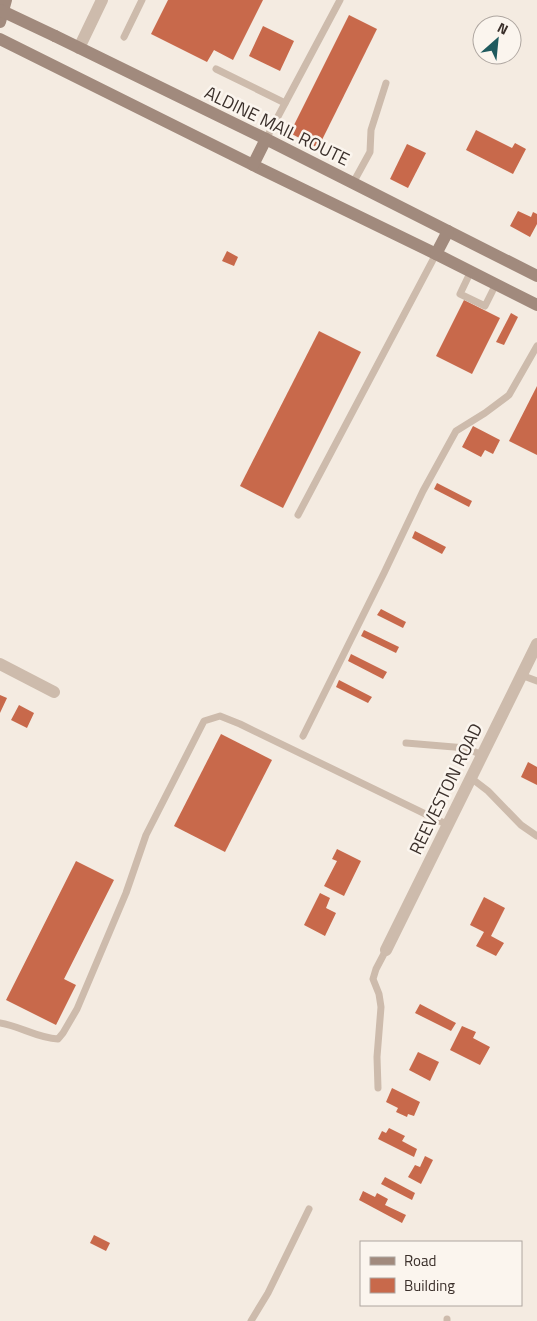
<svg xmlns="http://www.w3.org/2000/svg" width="537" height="1321" font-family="'Titillium Web',sans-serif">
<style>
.building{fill:#c8694b}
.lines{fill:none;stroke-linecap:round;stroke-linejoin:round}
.service{stroke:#cdbbac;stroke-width:7}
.minor{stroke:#cdbbac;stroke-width:12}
.tertiary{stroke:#cdbbac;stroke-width:12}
.secondary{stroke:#a18a7d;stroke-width:12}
.secondary-bridge{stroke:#a18a7d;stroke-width:12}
.labels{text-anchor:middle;stroke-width:5;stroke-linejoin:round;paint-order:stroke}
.street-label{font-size:18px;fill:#3b302b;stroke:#fbf5ee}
</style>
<rect width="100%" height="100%" fill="#f4ebe1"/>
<g class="building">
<path d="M168,0h95l-30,60 -19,-10 -7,12 -56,-28z"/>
<path d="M349,15l28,14 -59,119 -28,-15z"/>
<path d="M263,26l31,15 -14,30 -31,-15z"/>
<path d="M476,130l36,18 3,-5 11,6 -13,25 -47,-24z"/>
<path d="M407,144l19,9 -18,35 -18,-9z"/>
<path d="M518,211l13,6 2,-5 4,2v10l-7,13 -20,-11z"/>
<path d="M227,251l11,6 -4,9 -12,-5z"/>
<path d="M464,300l36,18 -28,56 -36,-18z"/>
<path d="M511,313l7,4 -14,28 -8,-3z"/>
<path d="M319,331l42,21 -78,156 -43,-22z"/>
<path d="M537,386v69l-28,-14z"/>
<path d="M473,426l27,14 -7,14 -8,-4 -4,7 -19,-10z"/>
<path d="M437,483l35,18 -3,6 -35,-18z"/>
<path d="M415,531l31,16 -4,7 -30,-16z"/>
<path d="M381,609l25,13 -3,6 -26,-13z"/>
<path d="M364,630l35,17 -3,6 -35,-17z"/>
<path d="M351,654l36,18 -4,7 -35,-18z"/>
<path d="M339,680l33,17 -4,6 -32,-16z"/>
<path d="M0,695l7,3 -7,15z"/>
<path d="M19,705l15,8 -7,15 -16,-8z"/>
<path d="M221,734l51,26 -47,92 -51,-26z"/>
<path d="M528,762l9,5v18l-16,-8z"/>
<path d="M337,849l24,12 -17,35 -20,-10 13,-25 -5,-2z"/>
<path d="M76,861l38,19 -50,99 12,6 -20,40 -50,-25z"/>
<path d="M320,893l10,5 -4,10 10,5 -11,23 -21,-11z"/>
<path d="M484,897l21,11 -14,28 13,7 -8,13 -20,-10 8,-14 -14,-7z"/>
<path d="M420,1004l36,19 -5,8 -36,-18z"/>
<path d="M462,1026l14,6 -3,6 17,9 -10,18 -30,-15z"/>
<path d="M418,1052l21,10 -9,19 -21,-11z"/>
<path d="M392,1088l28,14 -6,14 -6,-2 -1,3 -11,-5 2,-4 -12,-6z"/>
<path d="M389,1128l16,8 -3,5 15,8 -3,8 -36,-18 4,-8 4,2z"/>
<path d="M425,1156l8,4 -12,24 -13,-7 7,-12 5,2z"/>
<path d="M385,1177l30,16 -3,7 -31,-16z"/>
<path d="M363,1191l12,6 2,-4 11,6 -3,6 21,10 -4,8 -43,-23z"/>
<path d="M94,1235l16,8 -4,8 -16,-8z"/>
</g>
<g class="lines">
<g class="service">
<path d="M124,37l18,-37"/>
<path d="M216,69l69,34"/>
<path d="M266,139l74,-139"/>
<path d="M353,183l17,-31 1,-22 15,-47"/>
<path d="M471,271l-11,23 25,12 11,-22"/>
<path d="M298,515l138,-261"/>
<path d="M521,675l16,6"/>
<path d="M303,736l81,-163 39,-82 33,-60 29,-18 24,-18 28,-49"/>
<path d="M406,743l60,5 16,7"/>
<path d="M471,778l17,13 33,34 16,11"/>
<path d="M0,1023c20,3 37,15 58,16l5,-6 14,-24 49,-116 20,-58 58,-114 16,-5 20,8 208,101"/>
<path d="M378,1088l-1,-31 4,-50 -2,-13 -6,-15 3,-10 10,-19"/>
<path d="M251,1321l17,-28 41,-84"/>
<path d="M447,1321v-2"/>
</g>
<g class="minor">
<path d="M0,664l54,28"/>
<path d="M386,950l151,-306"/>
</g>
<path class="tertiary" d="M79,48l23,-48"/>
<g class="secondary">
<path d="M0,22l6,-22"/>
<path d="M55,36l211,103 271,137"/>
<path d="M0,39l253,126 183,89 101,51"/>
<path d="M253,165l13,-26"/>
<path d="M436,254l12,-23"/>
</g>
<path class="secondary-bridge" d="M0,10l55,26"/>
</g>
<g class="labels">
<g class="street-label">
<text transform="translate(277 126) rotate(26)" y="6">ALDINE MAIL ROUTE</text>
<text transform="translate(446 789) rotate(-64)" y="6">REEVESTON ROAD</text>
</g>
</g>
<rect x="360" y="1241" width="162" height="65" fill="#fbf5ee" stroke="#aea6a0"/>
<rect x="370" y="1257" width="25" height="8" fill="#a18a7d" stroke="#aea6a0"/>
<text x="404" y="1266" font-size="15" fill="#3b302b">Road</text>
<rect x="370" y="1278" width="25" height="15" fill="#c8694b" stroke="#aea6a0"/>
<text x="404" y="1291" font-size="15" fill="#3b302b">Building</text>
<g transform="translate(497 40) rotate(27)"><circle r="24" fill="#fbf5ee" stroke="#aea6a0"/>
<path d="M0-4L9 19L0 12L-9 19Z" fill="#1f5a5e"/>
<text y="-8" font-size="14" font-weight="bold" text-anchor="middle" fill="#3b302b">N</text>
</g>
</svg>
